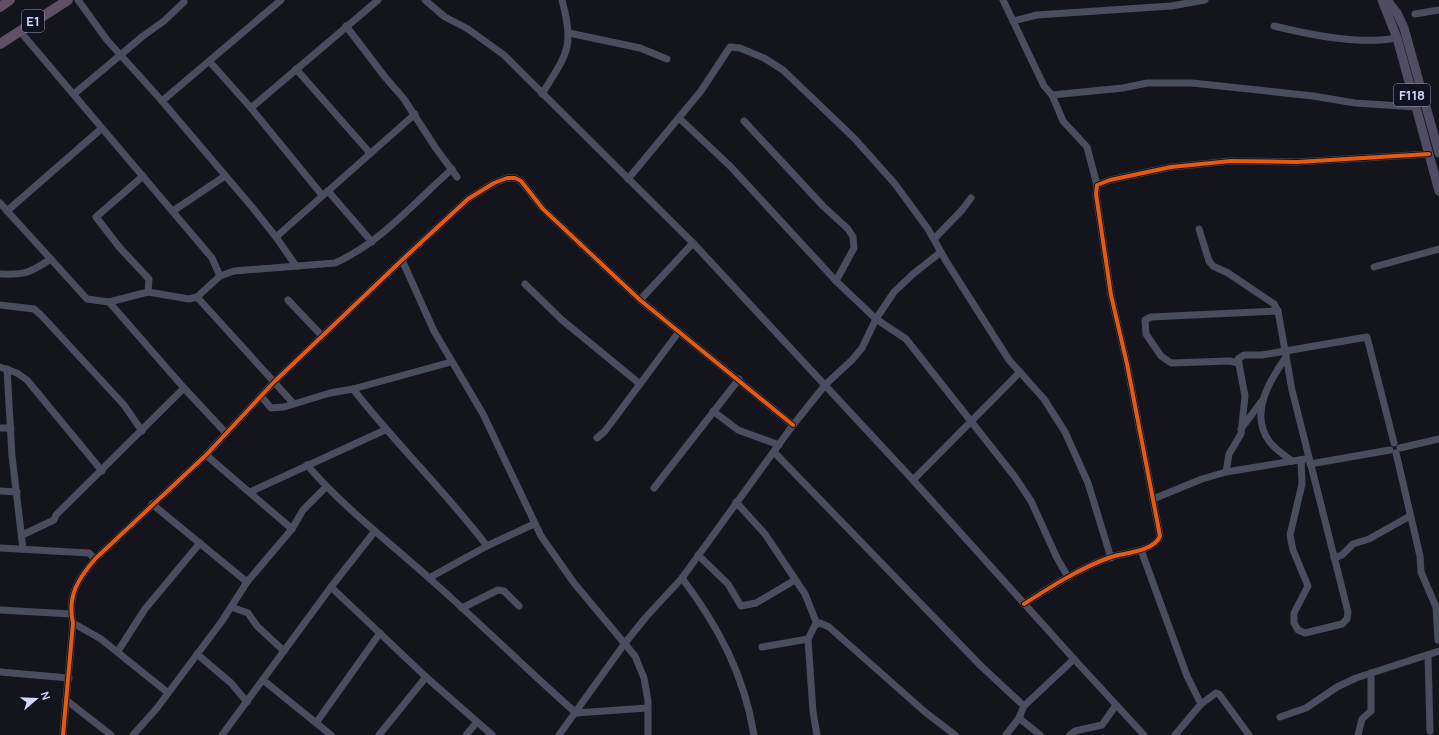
<svg xmlns="http://www.w3.org/2000/svg" width="1439" height="735" font-family="Manrope,sans-serif">
<style>
.lines{fill:none;stroke-linecap:round;stroke-linejoin:round}
.minor{stroke:#4a4d5d;stroke-width:7}
.major{stroke:#504d63;stroke-width:9}
.highway{stroke:#5f5065;stroke-width:10}
.cycleway-casing{stroke:#101121;stroke-width:6}
.cycleway{stroke:#e8590c;stroke-width:4}
.labels{text-anchor:middle;stroke-width:3;stroke-linejoin:round;paint-order:stroke}
.shield{fill:#101121;stroke:#999cba;stroke-width:1}
.shield-label{font-size:13px;font-weight:bold;fill:#d4d8fb}
</style>
<rect width="100%" height="100%" fill="#14141d"/>
<g class="lines">
<g class="minor">
<path d="M78,0l29,40 55,61 90,106 24,30 20,29"/>
<path d="M425,0l20,17 23,12 36,26 189,188 220,237 161,179 70,76"/>
<path d="M1003,0l41,86 8,9 11,26 24,26 10,38"/>
<path d="M1415,14l24,-4"/>
<path d="M1013,21l24,-6 134,-9 34,-6"/>
<path d="M346,26l39,51 19,22 31,48 22,30"/>
<path d="M1274,26c37,9 85,19 123,12"/>
<path d="M569,33l71,15 27,11"/>
<path d="M24,36l188,222 8,18"/>
<path d="M210,62l41,46 71,87"/>
<path d="M296,69l74,84"/>
<path d="M74,94l69,-58 21,-15 20,-19"/>
<path d="M542,94c25,-41 33,-46 20,-94"/>
<path d="M1052,95l71,-7 24,-5h45l121,13 42,7 61,4"/>
<path d="M162,101l119,-101"/>
<path d="M251,108l127,-108"/>
<path d="M679,118l51,48 106,115 40,38 30,20 109,138 16,24 26,57 11,19"/>
<path d="M744,121l79,85 25,23 5,8 1,11 -18,33"/>
<path d="M143,176l-47,41 24,31 29,31 -1,13"/>
<path d="M628,179l73,-88 29,-44 10,1 24,10 19,12 72,69 40,45 33,45 18,32 63,99 35,39 21,33 23,51 23,75"/>
<path d="M328,191l44,51"/>
<path d="M0,203l87,96 22,3 39,-10 41,7 8,-2 23,-21 14,-5 101,-8c45,-20 80,-61 117,-94"/>
<path d="M7,211l94,-82"/>
<path d="M173,211l52,-35"/>
<path d="M1199,229l10,32 4,5 15,7 46,31 4,7 14,79 56,222 -1,7 -5,5 -37,9 -7,-3 -4,-7v-10l14,-27 -15,-36 -3,-15 12,-51 -1,-24"/>
<path d="M276,237l139,-123"/>
<path d="M934,239l28,-29 9,-12"/>
<path d="M402,260l32,71 49,83 58,122 33,47 61,73 9,22 4,23v34"/>
<path d="M1374,267l65,-18"/>
<path d="M0,274c26,1 29,-1 51,-15"/>
<path d="M525,284l37,36 78,64"/>
<path d="M197,297l97,107"/>
<path d="M288,300l34,36"/>
<path d="M640,300l53,-57"/>
<path d="M109,302l75,86 41,44"/>
<path d="M0,305l34,4 7,6 83,90 18,26"/>
<path d="M1286,357c-16,23 -37,56 -17,84 6,8 15,14 23,20"/>
<path d="M1239,363l-10,-2 -58,2 -10,-7 -15,-22 -1,-14 6,-3 127,-6"/>
<path d="M0,367l17,6 10,7 75,91"/>
<path d="M7,369l5,87 11,93"/>
<path d="M353,389c42,54 92,102 134,157"/>
<path d="M261,396l10,12 13,-1 46,-14 23,-4 98,-27"/>
<path d="M713,411l25,19 41,15"/>
<path d="M0,428h11"/>
<path d="M1241,429l20,-27"/>
<path d="M597,438l8,-7 73,-98"/>
<path d="M1400,448l39,-9"/>
<path d="M774,452l207,214 43,40"/>
<path d="M1396,453l24,103 1,16 15,35 2,33"/>
<path d="M206,455l86,74"/>
<path d="M1310,464l80,-14"/>
<path d="M307,465c36,42 81,76 122,113 50,44 97,91 147,135l71,-5"/>
<path d="M1226,472l3,-18 12,-20 4,-38 -7,-37 6,-4h18l105,-18 27,106"/>
<path d="M913,480l107,-108"/>
<path d="M654,488l85,-109"/>
<path d="M0,491l17,1"/>
<path d="M250,492l135,-62"/>
<path d="M1153,499l49,-20 24,-7 79,-13"/>
<path d="M736,502l29,32 40,60 12,30"/>
<path d="M152,504l95,78"/>
<path d="M22,535l32,-15 2,-5 128,-127"/>
<path d="M0,548l89,5 6,6"/>
<path d="M1141,550l46,126 14,28"/>
<path d="M698,555l30,29 13,22 15,-3 39,-23"/>
<path d="M1334,558l8,-3 11,-11 16,-5 41,-23"/>
<path d="M429,578l58,-32 47,-22"/>
<path d="M682,578c36,48 62,96 72,157"/>
<path d="M331,587l95,90 66,58"/>
<path d="M1024,604c28,-18 56,-36 87,-47 13,-4 44,-6 49,-21l-33,-172 -16,-69 -15,-101 1,-9 13,-5 61,-13 60,-6 66,1 132,-8"/>
<path d="M231,607l17,6 9,13 27,25"/>
<path d="M462,608l36,-18 6,1 15,15"/>
<path d="M0,610l71,4"/>
<path d="M73,623l28,16 66,53"/>
<path d="M762,647l46,-8"/>
<path d="M118,651l27,-42 55,-66"/>
<path d="M197,654l34,29 16,19"/>
<path d="M1428,655l2,76"/>
<path d="M0,672l69,6"/>
<path d="M263,680l68,55"/>
<path d="M66,700l45,35"/>
<path d="M1280,717l26,-9 31,-21 19,-9 83,-27"/>
<path d="M1019,718l21,17"/>
<path d="M316,723l64,-90"/>
<path d="M63,735l10,-112c-6,-27 5,-44 22,-64l111,-104 68,-73 128,-122 66,-61 26,-16 13,-5h8l6,3 22,28 97,91 153,125"/>
<path d="M133,735l24,-27 65,-87 25,-39 45,-53 11,-19 23,-23"/>
<path d="M222,735l109,-148 44,-56"/>
<path d="M379,735l47,-58"/>
<path d="M466,735l11,-13"/>
<path d="M559,735l66,-92 21,-26 36,-39 111,-153 33,-41 26,-24 10,-12 14,-29 18,-27 19,-18 28,-22"/>
<path d="M817,735l-4,-23 -5,-73 7,-14 5,-2 9,4 96,85 30,23"/>
<path d="M1006,735l13,-17 5,-12 50,-47"/>
<path d="M1070,735l5,-4 27,-6 14,-20"/>
<path d="M1175,735l26,-31 15,-11 3,1 30,41"/>
<path d="M1358,735l4,-16 9,-8v-38"/>
</g>
<g class="major">
<path d="M1382,0l15,38 42,153"/>
<path d="M1387,0l10,13 7,15 35,125"/>
</g>
<g class="highway">
<path d="M0,7l10,-7"/>
<path d="M0,44l68,-44"/>
</g>
<defs>
<g id="cycleway">
<path d="M1024,604c28,-18 56,-36 87,-47 13,-4 44,-6 49,-21l-33,-172 -16,-69 -15,-101 1,-9 13,-5 61,-13 60,-6 66,1 132,-8"/>
<path d="M63,735l10,-112c-6,-27 5,-44 22,-64l111,-104 68,-73 128,-122 66,-61 26,-16 13,-5h8l6,3 22,28 97,91 153,125"/>
</g>
</defs>
<use href="#cycleway" class="cycleway-casing"/>
<use href="#cycleway" class="cycleway"/>
</g>
<g class="labels">
<g class="shield">
<rect x="22" y="10" width="22" height="22" rx="3"/>
<rect x="1394" y="84" width="36" height="22" rx="3"/>
</g>
<g class="shield-label">
<text x="33" y="26">E1</text>
<text x="1412" y="100">F118</text>
</g>
</g>
<g transform="translate(36 699) rotate(71)" stroke="#101121" stroke-width="3" paint-order="stroke">
<path d="M0-3L7 15L0 10L-7 15Z" fill="#d4d8fb"/>
<text y="-6" font-size="11" font-weight="bold" text-anchor="middle" fill="#d4d8fb">N</text>
</g>
</svg>
